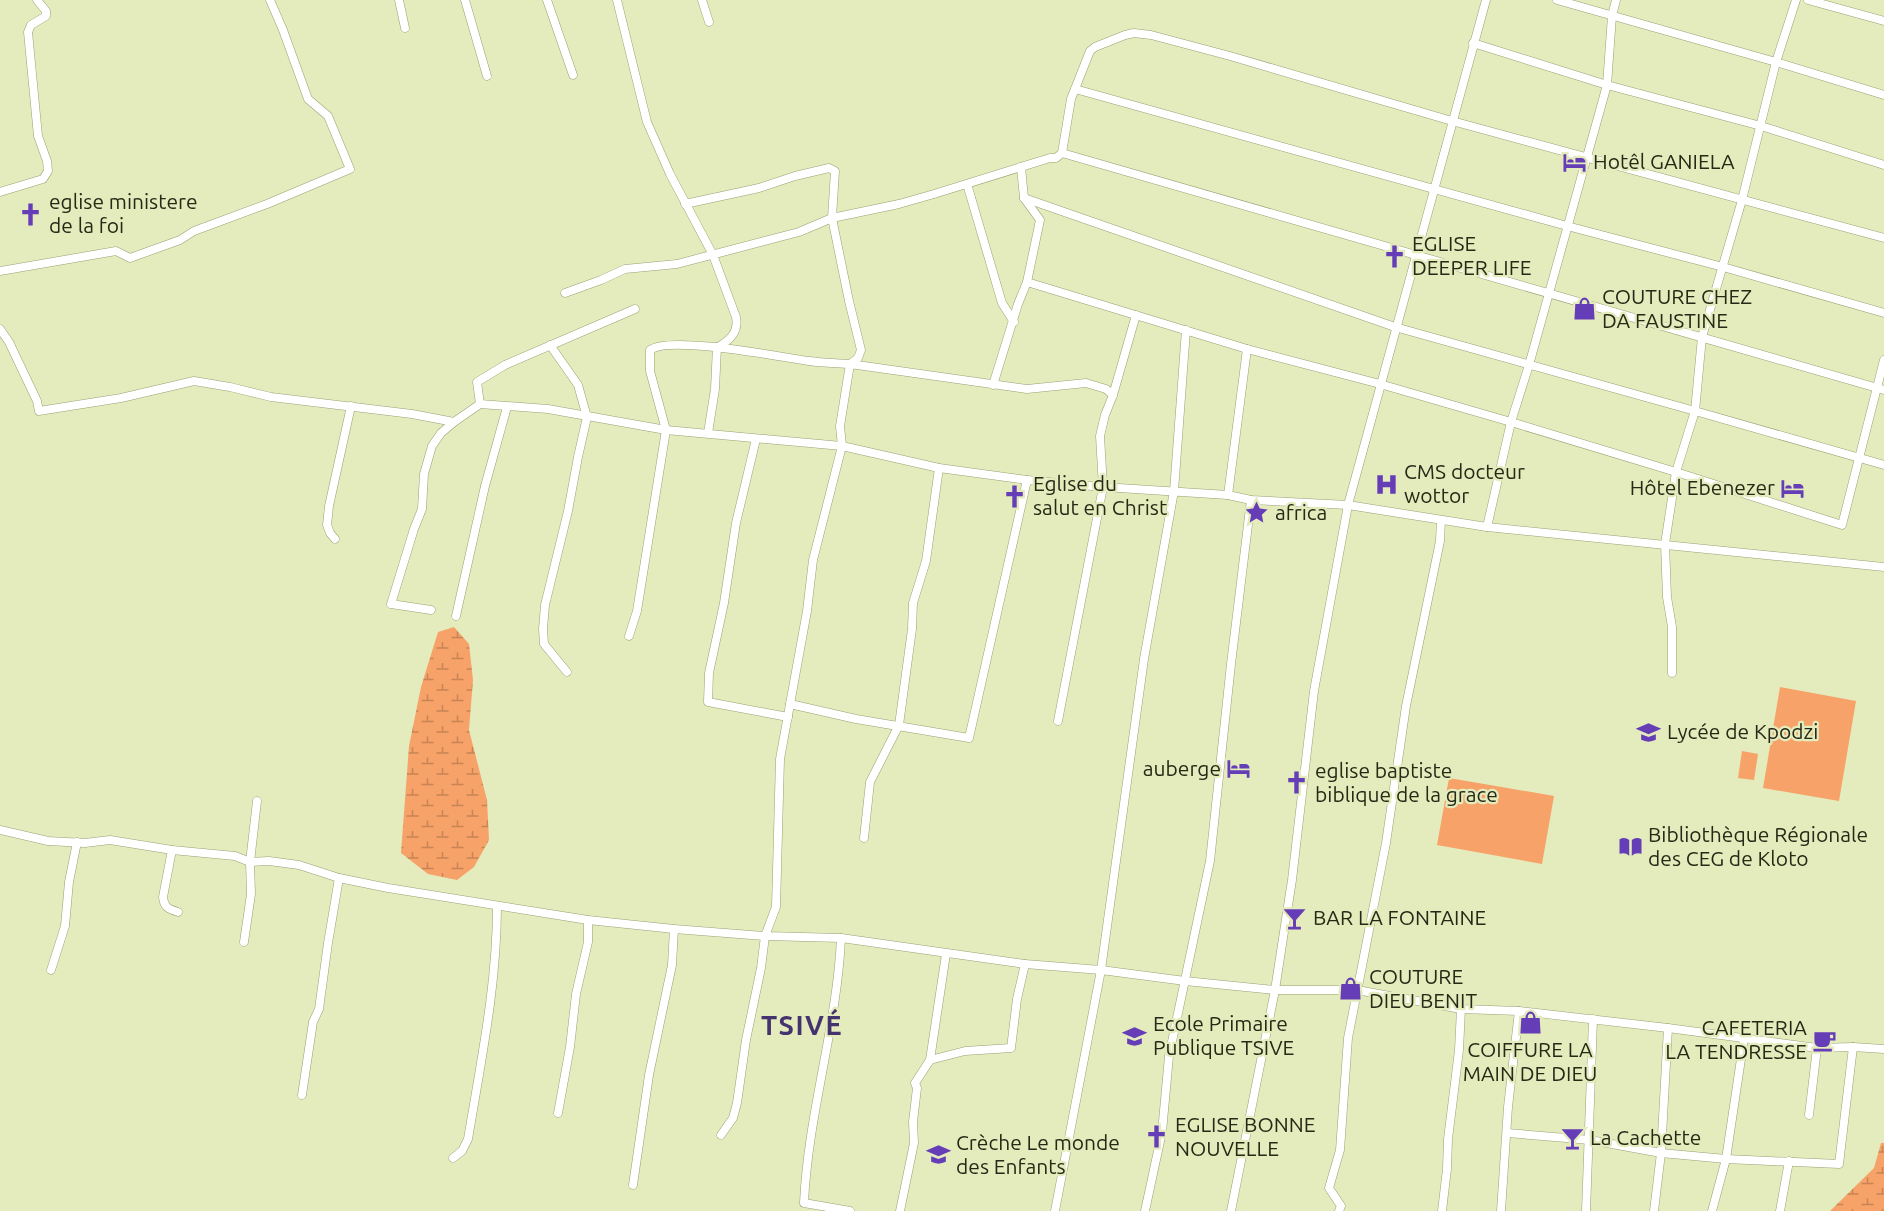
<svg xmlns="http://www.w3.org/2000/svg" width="1884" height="1211" font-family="Ubuntu,sans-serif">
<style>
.wetland{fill:url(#wetland-marsh)}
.garden{fill:#f7a269}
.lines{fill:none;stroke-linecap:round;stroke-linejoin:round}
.minor-casing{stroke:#9ba074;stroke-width:9}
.minor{stroke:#fff;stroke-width:8}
.labels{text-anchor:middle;stroke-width:4.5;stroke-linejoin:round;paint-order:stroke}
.poi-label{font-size:21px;fill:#272917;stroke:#e4ebbc;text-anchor:start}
.district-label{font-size:27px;font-weight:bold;letter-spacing:1.5px;fill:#44336f;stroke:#e4ebbc}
</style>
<defs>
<pattern id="wetland-marsh" width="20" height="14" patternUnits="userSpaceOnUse" patternTransform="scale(1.5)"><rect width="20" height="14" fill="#f7a269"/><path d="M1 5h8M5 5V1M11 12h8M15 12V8" fill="none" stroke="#c88455"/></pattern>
</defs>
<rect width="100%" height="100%" fill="#e4ebbc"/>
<g class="wetland">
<path d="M454,627l15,17 4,36 -4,50 18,70 2,40 -15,27 -17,13 -29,-6 -27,-21 8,-107 12,-59 17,-55z"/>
<path d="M1881,1143h3v68h-54l44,-43z"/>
</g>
<g class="garden">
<path d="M1780,687l76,14 -17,100 -76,-13z"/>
<path d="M1742,751l16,3 -4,26 -16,-2z"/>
<path d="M1449,778l105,18 -12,68 -105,-19z"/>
</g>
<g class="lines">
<defs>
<g id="minor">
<path d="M399,0l6,28"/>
<path d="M465,0l22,76"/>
<path d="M547,0l26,75"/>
<path d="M617,0l30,122 23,52 43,81 23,62c3,15 -6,23 -18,30"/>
<path d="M702,0l7,22"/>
<path d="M1557,0l219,62 108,33"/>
<path d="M1796,0l-20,62 -34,138 -40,137 -7,74 189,54"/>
<path d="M1808,0l76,21"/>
<path d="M1473,43l134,42 154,41 123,39"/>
<path d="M1075,89l492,137 156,41 161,46"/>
<path d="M1062,153l9,-54 19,-48 5,-4 30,-12 9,-2 17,2 79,21 222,65 432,117"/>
<path d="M967,184l35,119 12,19"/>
<path d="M0,192l43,-13 5,-8 -1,-10 -9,-25 -10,-104 3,-7 15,-9v-5l-9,-11"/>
<path d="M1024,198l371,129 300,84 -19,61 -11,72 2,53 5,30v46"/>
<path d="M0,271l116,-20 14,7 50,-18 14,-9 73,-27 83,-35 -22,-53 -20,-17 -25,-69 -13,-30"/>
<path d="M1027,282l220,67 133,35 131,38 165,50 166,53 42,-165"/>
<path d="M565,293l36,-13 24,-11 52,-5 122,-32 33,-14 67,-14 35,-10 116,-36h6l6,-5 822,237"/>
<path d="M0,329l9,13 28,59 2,10 82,-13 73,-17 36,6 41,10 141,17 42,8 26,-18 68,5 118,21 176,16 97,22 88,12 76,7 125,8 23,5 97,5 139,22 397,40"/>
<path d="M550,345l28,40 9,32 -9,40 -10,54 -23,94 -2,24 1,15 23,28"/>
<path d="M993,385l25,-81 9,-22 13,-62 -16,-22 -3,-31"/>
<path d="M480,404l-3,-22 28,-17 130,-56"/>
<path d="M708,433l7,-44 2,-42"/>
<path d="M756,439l-20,84 -12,80 -15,70 -1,29 80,15"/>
<path d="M1228,495l19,-146"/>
<path d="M1487,527l24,-105 18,-57 78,-280 5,-69 4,-16"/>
<path d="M335,539l-5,-6 -3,-8 2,-19 22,-100"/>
<path d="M431,610l-40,-6 23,-75 8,-20 2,-35 8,-28 9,-13 13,-11"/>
<path d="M456,616l29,-130 22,-79"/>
<path d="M629,636l8,-25 29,-181 -16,-59v-21c20,-15 130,7 159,11 14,2 28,2 41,3l8,-6 3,-8 -12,-49 -17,-83 3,-47 -6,-3 -34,8 -36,12 -74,16"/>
<path d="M790,704l66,15 113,19 58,-258"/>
<path d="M1058,721l45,-234 -3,-51 5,-21 8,-20 23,-80"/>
<path d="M0,830l48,11 37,2 25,-3 62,10 63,6 15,6 19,-1 30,4 40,13 49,10 200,32 86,9 91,7 76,2 184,26 76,6 84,11 90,9h82l104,19 58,2 149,17 149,20 36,-1 31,2"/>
<path d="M864,838l6,-56 29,-57 13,-96 1,-26 13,-42 13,-93"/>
<path d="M172,850l-9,47c1,10 5,12 15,15"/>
<path d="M841,938c-4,89 -33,176 -37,265l46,8"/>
<path d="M244,942l7,-48 -1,-32 7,-61"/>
<path d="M51,970l14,-44 4,-44 8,-40"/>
<path d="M930,1060l35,-9 46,-3 6,-49 8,-35"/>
<path d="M302,1095l11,-73 6,-13 9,-66 11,-65"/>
<path d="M558,1113l12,-66 6,-53 12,-52v-22"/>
<path d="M1809,1115l8,-67"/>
<path d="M1507,1133l83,7 71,13 65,6 113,5 14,-117"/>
<path d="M721,1135l12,-17 4,-15 9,-63 15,-72 4,-32 11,-29 4,-148 27,-148 6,-51 29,-114 -2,-20 10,-62 177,25 59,-6 20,6 7,6"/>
<path d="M453,1158l9,-7 6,-12c13,-78 29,-154 29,-233"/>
<path d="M633,1185l16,-110 23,-110 2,-36"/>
<path d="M900,1211l14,-68 -1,-21 4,-34 -2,-5 15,-23 16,-106"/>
<path d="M1055,1211l46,-241 43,-311 30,-168 12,-161"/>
<path d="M1145,1211l17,-79 7,-76 41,-195 21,-197 20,-164"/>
<path d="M1231,1211l44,-221 17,-110 22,-189 34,-186 138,-505"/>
<path d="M1339,1211l2,-5 -12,-18 11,-38 8,-112 38,-195 20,-137 34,-165 1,-21"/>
<path d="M1442,1211l5,-42 1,-30 11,-89 2,-41"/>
<path d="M1501,1211l7,-104 11,-96"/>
<path d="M1586,1211l7,-192"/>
<path d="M1654,1211l7,-58 7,-125"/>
<path d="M1712,1211l14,-52 18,-120"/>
<path d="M1780,1211l9,-50"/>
</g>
</defs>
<use href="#minor" class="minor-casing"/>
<use href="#minor" class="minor"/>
</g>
<defs>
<symbol id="hotel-bare" viewBox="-9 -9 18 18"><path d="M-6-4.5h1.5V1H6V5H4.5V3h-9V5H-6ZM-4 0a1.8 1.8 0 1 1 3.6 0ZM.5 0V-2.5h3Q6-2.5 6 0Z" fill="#653db6" stroke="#e4ebbc" stroke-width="2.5" paint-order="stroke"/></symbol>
<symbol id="church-bare" viewBox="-9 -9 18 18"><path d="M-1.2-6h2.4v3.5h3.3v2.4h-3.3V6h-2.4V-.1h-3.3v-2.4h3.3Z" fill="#653db6" stroke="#e4ebbc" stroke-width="2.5" paint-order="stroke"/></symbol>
<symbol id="shop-bare" viewBox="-9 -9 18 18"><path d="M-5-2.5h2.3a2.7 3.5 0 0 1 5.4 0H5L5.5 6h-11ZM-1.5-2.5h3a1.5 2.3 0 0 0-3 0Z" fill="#653db6" stroke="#e4ebbc" stroke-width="2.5" paint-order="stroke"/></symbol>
<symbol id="hospital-bare" viewBox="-9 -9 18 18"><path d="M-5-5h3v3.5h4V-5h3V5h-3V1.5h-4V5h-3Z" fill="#653db6" stroke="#e4ebbc" stroke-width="2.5" paint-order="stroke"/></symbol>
<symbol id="sight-bare" viewBox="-9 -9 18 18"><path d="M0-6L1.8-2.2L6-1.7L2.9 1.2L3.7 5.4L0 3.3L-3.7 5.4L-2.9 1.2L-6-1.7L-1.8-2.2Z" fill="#653db6" stroke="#e4ebbc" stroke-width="2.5" paint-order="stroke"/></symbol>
<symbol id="school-bare" viewBox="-9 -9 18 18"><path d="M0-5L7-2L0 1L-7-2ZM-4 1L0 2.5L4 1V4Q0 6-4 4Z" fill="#653db6" stroke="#e4ebbc" stroke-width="2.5" paint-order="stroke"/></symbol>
<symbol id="library-bare" viewBox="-9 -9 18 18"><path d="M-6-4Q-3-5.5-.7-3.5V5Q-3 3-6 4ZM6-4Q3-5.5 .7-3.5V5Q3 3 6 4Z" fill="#653db6" stroke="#e4ebbc" stroke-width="2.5" paint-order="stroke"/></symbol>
<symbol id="bar-bare" viewBox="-9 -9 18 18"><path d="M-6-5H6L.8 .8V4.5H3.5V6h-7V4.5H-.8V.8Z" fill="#653db6" stroke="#e4ebbc" stroke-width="2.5" paint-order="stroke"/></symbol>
<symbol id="cafe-bare" viewBox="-9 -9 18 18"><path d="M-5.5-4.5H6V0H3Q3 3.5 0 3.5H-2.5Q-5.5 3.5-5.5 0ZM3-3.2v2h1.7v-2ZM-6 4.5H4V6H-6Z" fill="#653db6" stroke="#e4ebbc" stroke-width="2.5" paint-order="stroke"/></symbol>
</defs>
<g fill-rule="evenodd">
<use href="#hotel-bare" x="1558" y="146" width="33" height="33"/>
<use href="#church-bare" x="14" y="198" width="33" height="33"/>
<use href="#church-bare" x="1378" y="240" width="33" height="33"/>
<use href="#shop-bare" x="1568" y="292" width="33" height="33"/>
<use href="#hospital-bare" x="1370" y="468" width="33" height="33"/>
<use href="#hotel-bare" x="1776" y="472" width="33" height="33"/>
<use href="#church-bare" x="998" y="480" width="33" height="33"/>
<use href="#sight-bare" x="1240" y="496" width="33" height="33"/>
<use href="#school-bare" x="1632" y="716" width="33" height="33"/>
<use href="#hotel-bare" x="1222" y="752" width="33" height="33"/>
<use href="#church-bare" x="1280" y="766" width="33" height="33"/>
<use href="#library-bare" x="1614" y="830" width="33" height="33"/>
<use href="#bar-bare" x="1278" y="902" width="33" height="33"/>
<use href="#shop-bare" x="1334" y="972" width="33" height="33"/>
<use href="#shop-bare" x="1514" y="1006" width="33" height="33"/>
<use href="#school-bare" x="1118" y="1020" width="33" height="33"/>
<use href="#cafe-bare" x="1808" y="1024" width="33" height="33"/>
<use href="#church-bare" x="1140" y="1120" width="33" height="33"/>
<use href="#bar-bare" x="1556" y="1122" width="33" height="33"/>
<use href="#school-bare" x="922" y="1138" width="33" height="33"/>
</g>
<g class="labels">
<g class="poi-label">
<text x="1593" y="169">Hotêl GANIELA</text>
<text x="49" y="209">eglise ministere<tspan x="49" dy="24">de la foi</tspan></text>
<text x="1412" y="251">EGLISE<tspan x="1412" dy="24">DEEPER LIFE</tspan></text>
<text x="1602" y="304">COUTURE CHEZ<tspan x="1602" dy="24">DA FAUSTINE</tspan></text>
<text x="1404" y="479">CMS docteur<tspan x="1404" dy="24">wottor</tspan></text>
<text x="1033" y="491">Eglise du<tspan x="1033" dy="24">salut en Christ</tspan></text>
<text x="1775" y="495" text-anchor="end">Hôtel Ebenezer</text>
<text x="1275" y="520">africa</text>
<text x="1667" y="739">Lycée de Kpodzi</text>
<text x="1221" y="776" text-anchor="end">auberge</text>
<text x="1315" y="778">eglise baptiste<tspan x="1315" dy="24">biblique de la grace</tspan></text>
<text x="1648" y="842">Bibliothèque Régionale<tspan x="1648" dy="24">des CEG de Kloto</tspan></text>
<text x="1313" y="925">BAR LA FONTAINE</text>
<text x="1369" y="984">COUTURE<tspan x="1369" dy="24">DIEU BENIT</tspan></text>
<text x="1153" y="1031">Ecole Primaire<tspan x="1153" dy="24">Publique TSIVE</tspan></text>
<text x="1807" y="1035" text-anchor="end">CAFETERIA<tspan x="1807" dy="24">LA TENDRESSE</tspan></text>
<text x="1530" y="1057" text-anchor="middle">COIFFURE LA<tspan x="1530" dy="24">MAIN DE DIEU</tspan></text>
<text x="1175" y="1132">EGLISE BONNE<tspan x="1175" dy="24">NOUVELLE</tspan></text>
<text x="1590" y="1145">La Cachette</text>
<text x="956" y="1150">Crèche Le monde<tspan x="956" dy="24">des Enfants</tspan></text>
</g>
<g class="district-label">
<text x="802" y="1035">TSIVÉ</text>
</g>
</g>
</svg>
